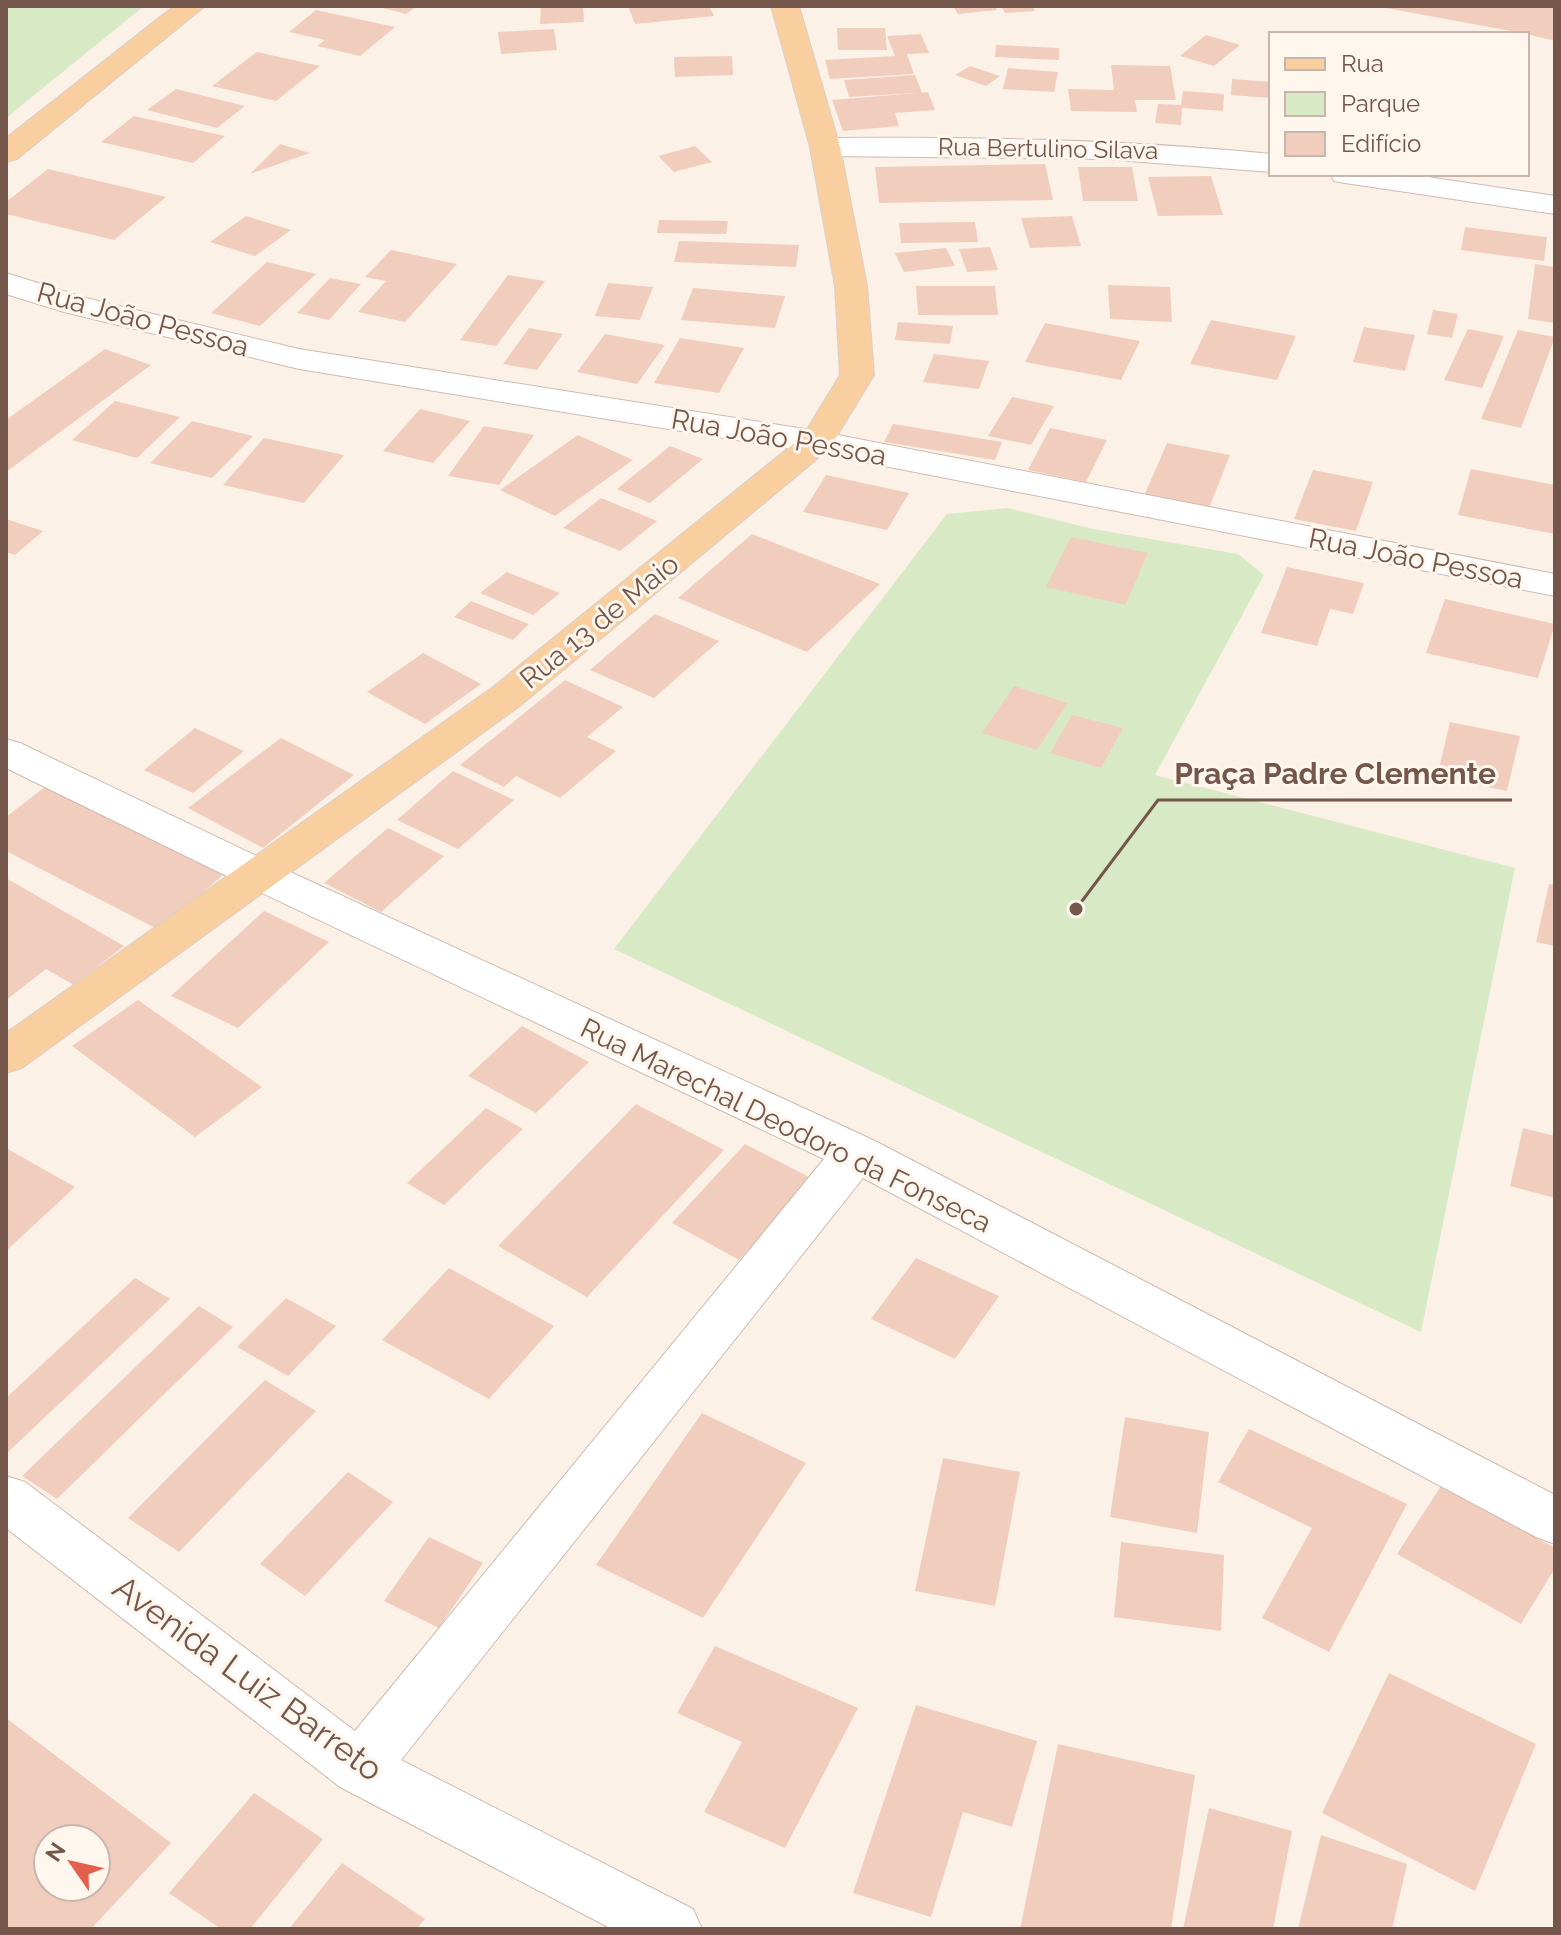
<svg xmlns="http://www.w3.org/2000/svg" width="1561" height="1935" font-family="Raleway,sans-serif">
<style>
.green{fill:#d8eac5}
.building{fill:#f1cdbe;fill-rule:evenodd}
.lines{fill:none;stroke-linecap:round;stroke-linejoin:round}
.minor-casing{stroke:#d0baaf;stroke-width:2}
.major-casing{stroke:#d8d0cd;stroke-width:2}
.minor{fill:#fff;fill-rule:evenodd}
.major{fill:#f9cfa0;fill-rule:evenodd}
.labels{text-anchor:middle;stroke-width:6;stroke-linejoin:round;paint-order:stroke}
.far-street-label{font-size:24px;fill:#75564b;stroke:#fff6ed}
.street-label{font-size:28px;fill:#75564b;stroke:#fff6ed}
.near-street-label{font-size:34px;fill:#75564b;stroke:#fff6ed}
.leader{fill:none;stroke:#75564b;stroke-width:3}
.callout-dot{fill:#75564b;stroke:#fff6ed;stroke-width:3}
.callout-label{font-size:30px;text-anchor:middle;font-weight:bold;fill:#75564b;stroke:#fff6ed;stroke-width:6;stroke-linejoin:round;paint-order:stroke}
</style>
<rect width="100%" height="100%" fill="#fcf1e6"/>
<g class="green">
<path d="M6,6h138l-138,112z"/>
<path d="M1008,508l85,21 145,25 26,21 -109,200 360,93 -94,464 -807,-383 333,-435z"/>
</g>
<g class="building">
<path d="M375,6h42l-11,8z"/>
<path d="M541,6h42l1,16 -44,2z"/>
<path d="M628,6h81l5,10 -79,8z"/>
<path d="M953,6h42l2,4 -39,4z"/>
<path d="M1001,6h32l2,5 -30,2z"/>
<path d="M1375,6h180v35l-28,-7z"/>
<path d="M316,10l79,17 -35,29 -43,-10 8,-6 -36,-8z"/>
<path d="M837,28h48l2,22h-49z"/>
<path d="M554,29l3,21 -56,4 -3,-22z"/>
<path d="M921,34l8,19 -22,1 7,20 -84,5 -5,-19 70,-4 -8,-20z"/>
<path d="M1206,35l34,10 -26,21 -34,-10z"/>
<path d="M996,45l63,3v12l-64,-3z"/>
<path d="M257,52l63,14 -44,35 -64,-15z"/>
<path d="M732,56l1,19 -58,2 -1,-20z"/>
<path d="M1111,65l59,1 6,34h-41l2,12 -66,-1 -3,-22 46,1z"/>
<path d="M970,66l30,10 -14,10 -31,-11z"/>
<path d="M1008,68l50,4 -4,20 -51,-3z"/>
<path d="M915,75l7,18 6,-1 7,18 -40,3 4,13 -56,5 -11,-31 85,-7 -68,4 -5,-17z"/>
<path d="M1232,79l39,3v16l-40,-3z"/>
<path d="M176,89l69,17 -28,22 -70,-18z"/>
<path d="M1183,91l41,3 -1,17 -41,-3 -1,17 -26,-2 3,-19 23,1z"/>
<path d="M134,116l91,20 -32,27 -92,-21z"/>
<path d="M280,144l30,9 -60,21z"/>
<path d="M695,146l17,16 -38,10 -16,-16z"/>
<path d="M1045,164l8,36 -174,3 -4,-36z"/>
<path d="M1078,167h54l6,34h-55z"/>
<path d="M48,169l118,28 -52,43 -108,-26v-12z"/>
<path d="M1211,176l12,39 -65,1 -10,-39z"/>
<path d="M246,216l45,14 -36,26 -45,-14z"/>
<path d="M1072,216l9,30 -51,2 -9,-30z"/>
<path d="M659,220l69,1 -2,13 -69,-1z"/>
<path d="M975,222l3,20 -77,1 -2,-20z"/>
<path d="M1465,227l82,10 -3,24 -83,-11z"/>
<path d="M679,241l120,4 -3,22 -122,-5z"/>
<path d="M990,247l8,23 -31,2 -8,-23z"/>
<path d="M946,248l9,18 -51,6 -9,-19z"/>
<path d="M391,250l66,14 -52,58 -47,-10 28,-31 -21,-4z"/>
<path d="M267,262l49,12 -56,52 -49,-13z"/>
<path d="M1535,264l20,3v56l-27,-4z"/>
<path d="M508,275l37,6 -49,65 -36,-6z"/>
<path d="M330,278l31,6 -32,36 -32,-7z"/>
<path d="M608,283l45,4 -13,33 -45,-4z"/>
<path d="M1108,285l62,2 2,35 -62,-3z"/>
<path d="M916,286h79l3,29h-80z"/>
<path d="M693,288l92,8 -10,32 -94,-8z"/>
<path d="M1433,310l25,4 -6,24 -25,-4z"/>
<path d="M1211,320l85,16 -19,44 -87,-16z"/>
<path d="M898,322l55,4 -3,18 -55,-4z"/>
<path d="M1045,323l95,18 -19,39 -96,-18z"/>
<path d="M1364,327l51,8 -10,36 -52,-9z"/>
<path d="M529,328l34,6 -26,36 -34,-6z"/>
<path d="M1468,329l36,7 -22,52 -38,-8z"/>
<path d="M1518,330l37,7 -34,91 -40,-9z"/>
<path d="M605,334l60,11 -28,39 -60,-12z"/>
<path d="M680,338l64,10 -25,45 -65,-10z"/>
<path d="M105,349l46,16 -145,107v-52z"/>
<path d="M934,354l55,7 -10,28 -56,-7z"/>
<path d="M1012,397l42,9 -23,39 -43,-9z"/>
<path d="M115,401l65,16 -43,41 -65,-18z"/>
<path d="M420,409l50,12 -37,42 -50,-12z"/>
<path d="M192,421l61,15 -41,42 -62,-15z"/>
<path d="M893,424l109,18 -7,18 -111,-18z"/>
<path d="M484,426l50,9 -35,50 -51,-9z"/>
<path d="M1050,428l57,12 -21,42 -58,-12z"/>
<path d="M578,435l55,25 -78,56 -55,-26z"/>
<path d="M264,438l80,17 -40,48 -81,-18z"/>
<path d="M1167,443l63,12 -21,53 -65,-12z"/>
<path d="M670,446l33,13 -53,44 -33,-14z"/>
<path d="M1471,469l84,16v49l-97,-19z"/>
<path d="M1313,470l60,12 -17,49 -62,-12z"/>
<path d="M826,475l83,18 -22,37 -84,-18z"/>
<path d="M601,498l56,23 -37,30 -57,-23z"/>
<path d="M6,519l37,12 -28,24 -9,-3z"/>
<path d="M752,534l128,50 -73,68 -129,-54z"/>
<path d="M1071,537l77,16 -23,52 -79,-18z"/>
<path d="M1287,567l77,16 -11,31 -23,-5 -13,37 -56,-13z"/>
<path d="M507,572l53,21 -27,22 -53,-22z"/>
<path d="M1445,599l110,25 -17,54 -112,-25z"/>
<path d="M471,601l58,23 -16,16 -59,-23z"/>
<path d="M655,614l64,27 -65,57 -64,-28z"/>
<path d="M423,653l58,31 -56,40 -58,-32z"/>
<path d="M565,680l58,27 -36,30 29,14 -56,47 -44,-22 -12,11 -44,-22z"/>
<path d="M1014,686l54,17 -31,47 -55,-17z"/>
<path d="M1072,715l51,13 -22,40 -51,-15z"/>
<path d="M1450,722l70,14 -13,55 -70,-14z"/>
<path d="M195,728l49,23 -51,42 -49,-23z"/>
<path d="M281,738l73,37 -91,73 -75,-40z"/>
<path d="M453,771l61,29 -56,49 -61,-29z"/>
<path d="M45,787l178,88 -64,55 -153,-79v-34z"/>
<path d="M388,828l56,28 -63,56 -57,-29z"/>
<path d="M6,878l118,68 -50,39 -28,-16 -40,31z"/>
<path d="M1549,884l6,1v61l-19,-4z"/>
<path d="M264,911l65,31 -91,86 -67,-32z"/>
<path d="M138,1000l124,87 -67,50 -123,-91z"/>
<path d="M522,1026l67,36 -53,51 -68,-37z"/>
<path d="M636,1104l88,46 -137,147 -89,-51z"/>
<path d="M486,1108l37,21 -79,76 -37,-22z"/>
<path d="M1523,1128l32,8v62l-45,-12z"/>
<path d="M745,1144l68,35 -74,81 -67,-37z"/>
<path d="M6,1148l69,39 -69,64z"/>
<path d="M916,1258l83,38 -44,63 -84,-40z"/>
<path d="M449,1268l105,58 -65,73 -107,-59z"/>
<path d="M135,1278l35,21 -164,155v-56z"/>
<path d="M286,1298l50,28 -48,50 -51,-29z"/>
<path d="M199,1306l34,21 -176,172 -35,-23z"/>
<path d="M265,1380l51,31 -137,141 -51,-34z"/>
<path d="M702,1413l104,50 -103,155 -107,-53z"/>
<path d="M1125,1417l84,15 -12,101 -87,-16z"/>
<path d="M1249,1429l158,75 -78,148 -67,-34 50,-90 -94,-46z"/>
<path d="M943,1458l77,14 -25,134 -80,-15z"/>
<path d="M348,1472l45,30 -88,94 -45,-32z"/>
<path d="M1441,1486l114,62v20l-34,56 -124,-70z"/>
<path d="M429,1537l54,26 -44,65 -55,-27z"/>
<path d="M1121,1542l103,13 -3,76 -107,-14z"/>
<path d="M715,1646l143,62 -73,140 -81,-36 38,-70 -65,-29z"/>
<path d="M1389,1673l147,71 -61,147 -153,-78z"/>
<path d="M916,1705l121,36 -25,86 -49,-15 -32,105 -78,-24z"/>
<path d="M6,1718l165,125 -80,86h-85zM48,1839h48v48h-48z"/>
<path d="M1058,1744l137,31 -24,154h-151z"/>
<path d="M254,1793l69,46 -73,90h-29l-52,-36z"/>
<path d="M1209,1808l83,23 -19,98h-90z"/>
<path d="M1321,1835l86,29 -15,65h-94z"/>
<path d="M342,1863l83,56 -9,10h-127z"/>
</g>
<g class="lines">
<defs>
<g id="minor">
<path d="M825,138c149,-1 298,1 446,16v18l-167,-13 -279,-3 -11,-3 -4,-6 4,-6z"/>
<path d="M1330,174h78l147,22v18l-210,-31 -11,-2z"/>
<path d="M6,273l80,25 213,51 518,82 738,143v22l-738,-143 -518,-84 -235,-57 -58,-18z"/>
<path d="M6,739l14,4 253,121 600,276 682,355v49l-19,-7 -673,-359 -462,582 292,149 9,20h-90l-272,-142 -334,-259v-52l19,6 330,249 469,-572 -581,-275 -237,-116z"/>
</g>
<g id="major">
<path d="M174,6h31l-188,153 -11,3v-24z"/>
<path d="M771,6h28l41,141 27,139 7,89 -45,74 -308,256 -499,363 -16,5v-40l487,-346 310,-251 37,-61 -5,-89 -25,-139z"/>
</g>
</defs>
<use href="#minor" class="minor-casing"/>
<use href="#major" class="major-casing"/>
<use href="#minor" class="minor"/>
<use href="#major" class="major"/>
</g>
<g class="labels">
<g class="far-street-label">
<text transform="translate(1048 149) rotate(1)" y="8">Rua Bertulino Silava</text>
</g>
<g class="street-label">
<text transform="translate(143 319) rotate(15)" y="10">Rua João Pessoa</text>
<text transform="translate(779 437) rotate(10)" y="10">Rua João Pessoa</text>
<text transform="translate(1416 558) rotate(11)" y="10">Rua João Pessoa</text>
<text transform="translate(599 621) rotate(-39)" y="10">Rua 13 de Maio</text>
<text transform="translate(786 1125) rotate(26)" y="10">Rua Marechal Deodoro da Fonseca</text>
</g>
<g class="near-street-label">
<text transform="translate(248 1678) rotate(36)" y="12">Avenida Luiz Barreto</text>
</g>
</g>
<path class="leader" d="M1076 909L1158 800H1512"/>
<circle class="callout-dot" cx="1076" cy="909" r="8"/>
<g class="callout-label">
<text x="1335" y="784">Praça Padre Clemente</text>
</g>
<rect width="1561" height="1935" fill="none" stroke="#75564b" stroke-width="16"/>
<rect x="1269" y="32" width="260" height="144" fill="#fff6ed" stroke="#c8b6ac" stroke-width="2"/>
<rect x="1285" y="58" width="40" height="12" fill="#f9cfa0" stroke="#c8b6ac" stroke-width="2"/>
<text x="1341" y="72" font-size="24" fill="#75564b">Rua</text>
<rect x="1285" y="92" width="40" height="24" fill="#d8eac5" stroke="#c8b6ac" stroke-width="2"/>
<text x="1341" y="112" font-size="24" fill="#75564b">Parque</text>
<rect x="1285" y="132" width="40" height="24" fill="#f1cdbe" stroke="#c8b6ac" stroke-width="2"/>
<text x="1341" y="152" font-size="24" fill="#75564b">Edifício</text>
<g transform="translate(72 1863) rotate(304)"><circle r="38" fill="#fff6ed" stroke="#c8b6ac" stroke-width="2"/>
<path d="M0-6L14 30L0 20L-14 30Z" fill="#e45f4e"/>
<text y="-12" font-size="22" font-weight="bold" text-anchor="middle" fill="#75564b">N</text>
</g>
</svg>
